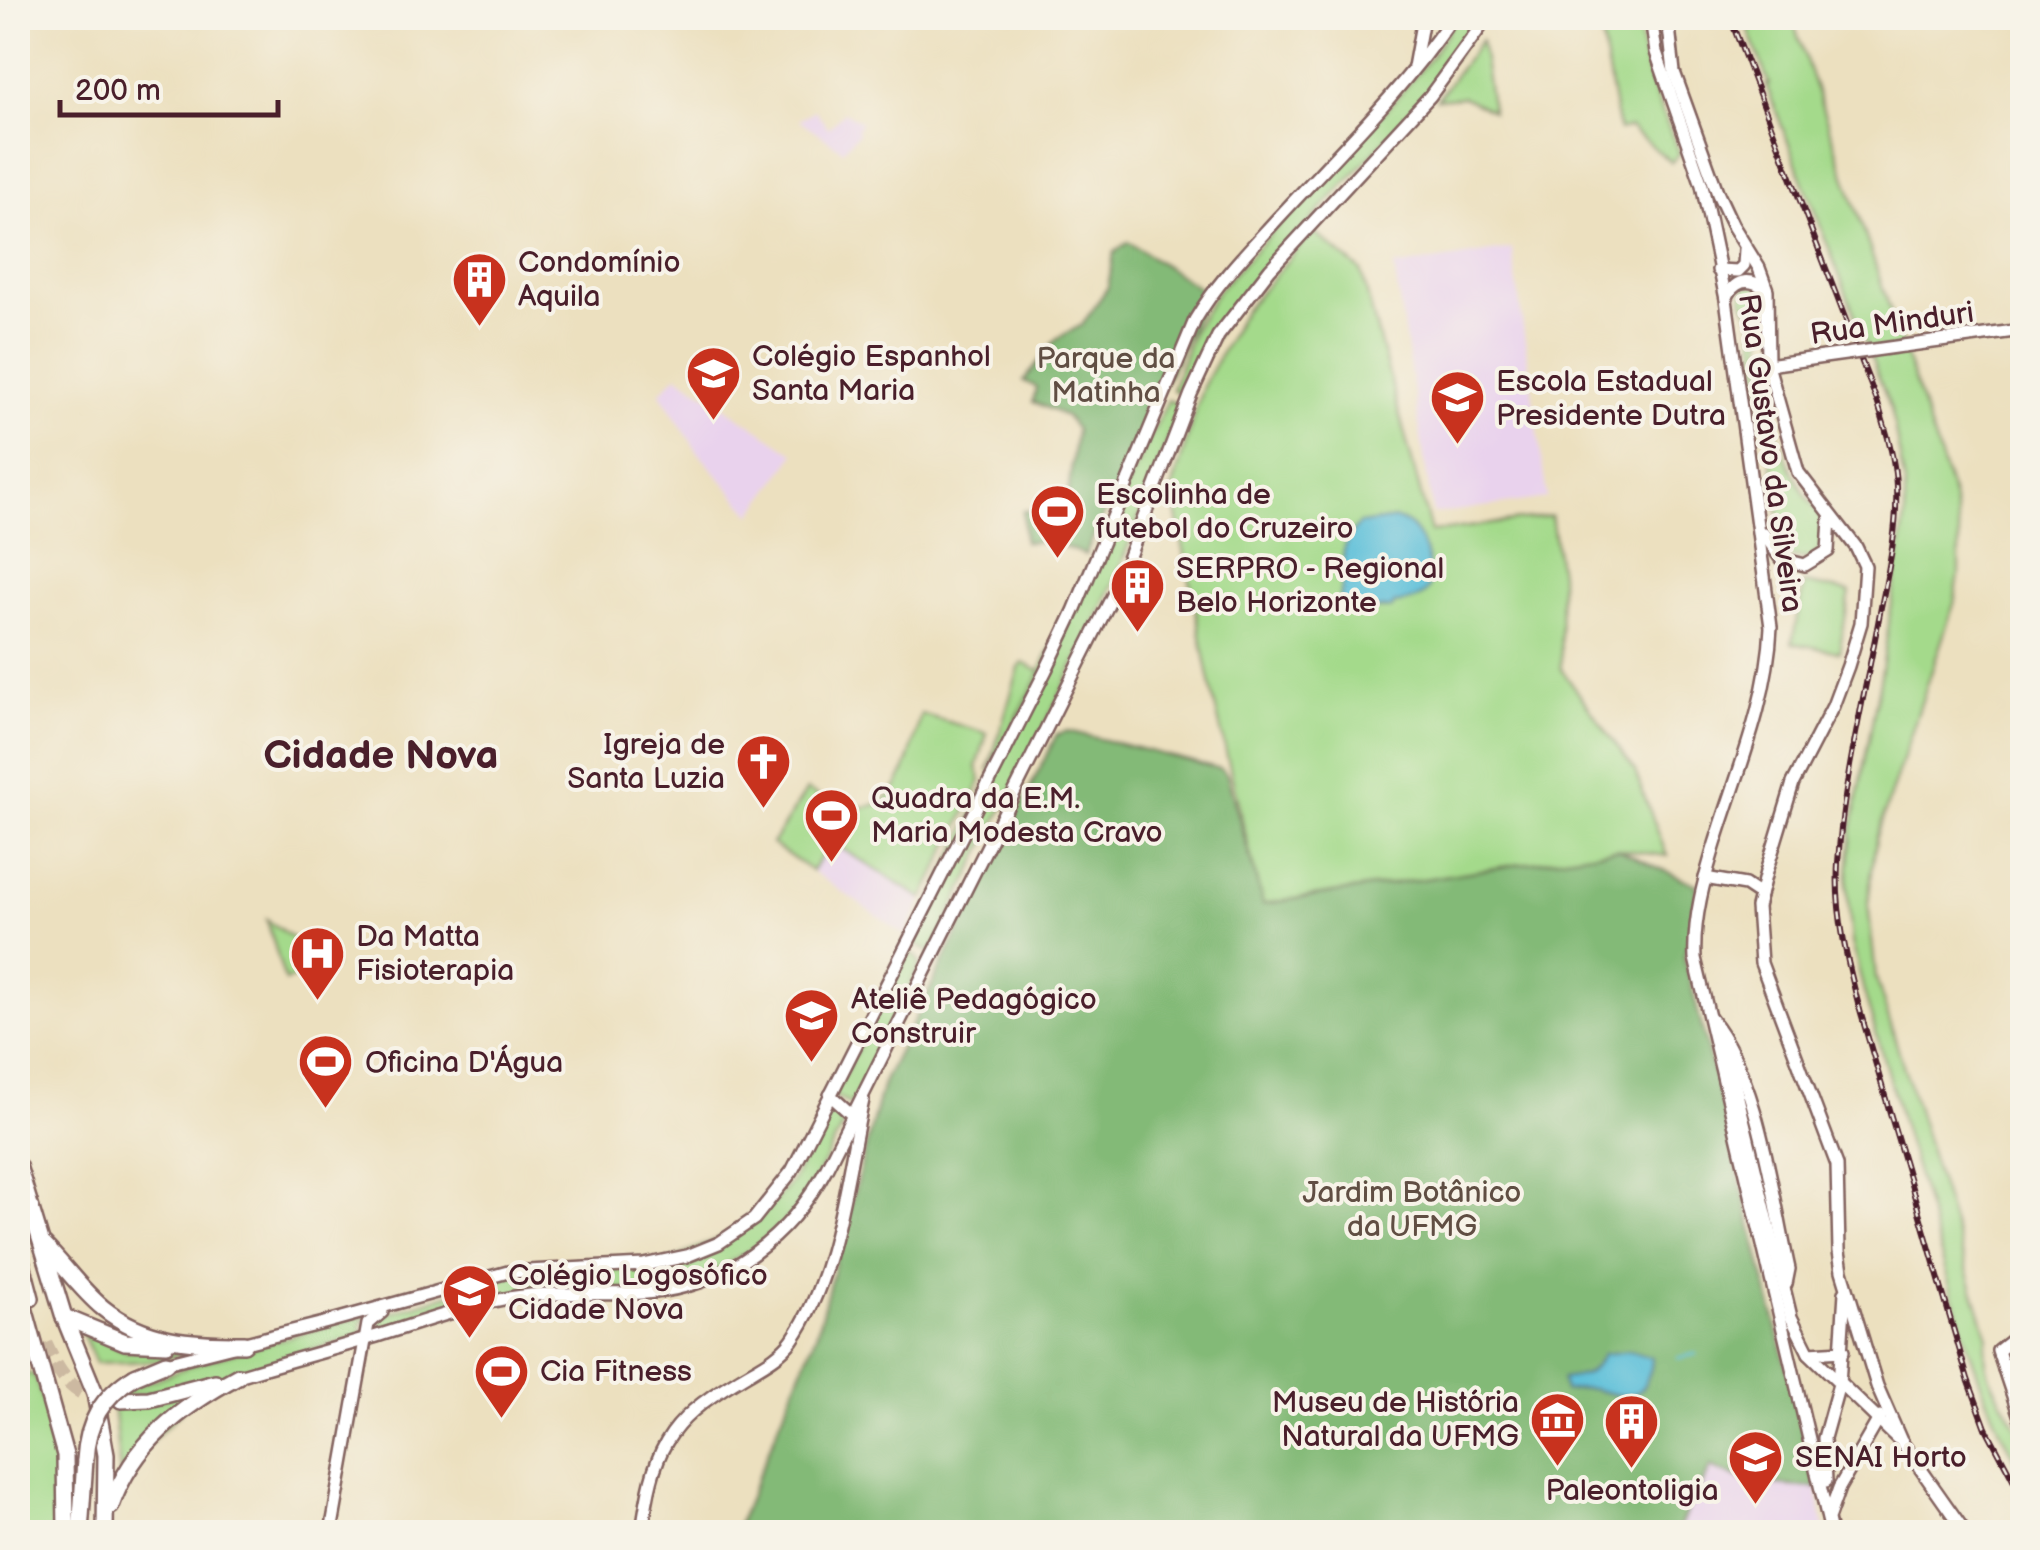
<svg xmlns="http://www.w3.org/2000/svg" width="2040" height="1550" font-family="'Balsamiq Sans',sans-serif">
<style>
.built{fill:#e9d2ed}
.green{fill:#a4da8b;stroke:#777c5b;stroke-width:2.5}
.forest{fill:#83ba77;stroke:#666c51;stroke-width:2.5}
.water{fill:#5bbfd9;stroke:#526f82;stroke-width:2.5}
.lines{fill:none;stroke-linecap:round;stroke-linejoin:round}
.stream{stroke:#5bbfd9;stroke-width:2.5}
.highway-tunnel{stroke:#ccb9a1;stroke-width:15;stroke-dasharray:15 8;stroke-linecap:butt}
.secondary-casing{stroke:#83635f;stroke-width:16}
.highway-casing{stroke:#83635f;stroke-width:20}
.secondary{stroke:#fff;stroke-width:11}
.highway{stroke:#fff;stroke-width:15}
.rail-casing{stroke:#4a1f2b;stroke-width:6}
.rail{stroke:#f7f3e8;stroke-width:2.5;stroke-dasharray:8;stroke-linecap:butt}
.secondary-bridge-casing{stroke:#83635f;stroke-width:16;stroke-linecap:butt}
.highway-bridge-casing{stroke:#83635f;stroke-width:20;stroke-linecap:butt}
.secondary-bridge{stroke:#fff;stroke-width:11}
.highway-bridge{stroke:#fff;stroke-width:15}
.labels{text-anchor:middle;stroke-width:8;stroke-linejoin:round;paint-order:stroke}
.poi-label{font-size:30px;fill:#4a1f2b;stroke:#f7f3e8;text-anchor:start}
.street-label{font-size:30px;fill:#4a1f2b;stroke:#f7f3e8}
.park-label{font-size:30px;fill:#604e43;stroke:#f7f3e8}
.district-label{font-size:40px;font-weight:bold;fill:#4a1f2b;stroke:#f7f3e8}
</style>
<rect width="100%" height="100%" fill="#f7f3e8"/>
<filter id="ink" filterUnits="userSpaceOnUse"><feTurbulence type="fractalNoise" baseFrequency=".01" numOctaves="2"/><feDisplacementMap in="SourceGraphic" scale="20" xChannelSelector="R" yChannelSelector="G"/><feConvolveMatrix kernelMatrix="1 2 1 2 8 2 1 2 1" color-interpolation-filters="sRGB"/></filter>
<filter id="wash" filterUnits="userSpaceOnUse"><feTurbulence type="fractalNoise" baseFrequency=".0048" numOctaves="4" result="noise"/><feDisplacementMap in="SourceGraphic" scale="40" xChannelSelector="R" yChannelSelector="G"/><feGaussianBlur stdDeviation="2.25" result="paint"/><feColorMatrix in="noise" values="0 0 0 0 0 0 0 0 0 0 0 0 0 0 0 0 0 1.4 0 .05"/><feComposite in="paint" operator="in"/></filter>
<g filter="url(#wash)">
<rect width="100%" height="100%" fill="#ece0bf"/>
<g class="built">
<path d="M815,110l13,18 16,-16 17,10 -5,8 3,2 -16,18 -44,-30z"/>
<path d="M1512,249l35,249 -114,16 -39,-247z"/>
<path d="M677,375l118,79 -43,61 -55,-64 -37,-58z"/>
<path d="M833,843l90,56 -18,36 -93,-64z"/>
<path d="M1711,1467l40,16 66,5 8,44h-147l3,-11 18,-25z"/>
</g>
<g class="green">
<path d="M1456,18h26l-56,77 -184,201 -18,24 -38,74 -14,-4 21,-60 24,-39 178,-191 34,-41z"/>
<path d="M1598,18h40c5,59 20,83 42,136l-9,8 -41,-34 -11,3z"/>
<path d="M1744,18h48l161,478 6,39v40l-5,29 -78,235 -8,64 8,75 112,359c-13,38 23,69 34,103 3,9 0,24 0,33 -40,-70 -62,-153 -87,-238 -23,-81 -47,-162 -71,-243l-12,-50 -5,-55 5,-58 30,-160 23,-151v-33l-14,-76 -125,-324 3,-1z"/>
<path d="M1481,40l11,71 -29,-14 -26,2z"/>
<path d="M1313,231l48,40 70,261 120,-16 9,57 1,96 73,100 33,87 -50,-7 -355,55 -49,-207 -41,-207 31,-104 41,-75z"/>
<path d="M1749,285l12,2 2,10c-4,77 9,165 63,224l-1,24 -16,14 -19,-2 -6,-8 -33,-232 -9,-20 2,-8z"/>
<path d="M1168,400l13,5 -62,165 -27,60 -161,323 -19,-11z"/>
<path d="M1804,583l46,9 -11,60 -47,-9z"/>
<path d="M1023,663l18,9 -53,99 31,-103z"/>
<path d="M921,714l66,19 -10,34 4,14 -58,118 -90,-56 -4,1 -17,27 -40,-27 35,-54c86,45 96,-5 114,-76z"/>
<path d="M267,920l67,47 -49,14z"/>
<path d="M908,953l9,4 3,8 -36,71 -12,34 -22,35 -17,-10z"/>
<path d="M834,1106l13,11 -41,80 -14,18 -37,32 -37,22 -30,11 -43,9 -102,2 -158,38 -8,-4 6,-10 135,-43 136,-4 103,-47 35,-40 37,-73z"/>
<path d="M369,1314l-8,10 1,11 -152,46 -91,17 12,-10 70,-26z"/>
<path d="M81,1330l45,21 64,1 -31,9 -63,2z"/>
<path d="M18,1374h16l24,73 4,85h-44z"/>
<path d="M205,1387l-85,86 -7,-69h31z"/>
</g>
<g class="forest">
<path d="M1128,242l79,51 -122,262 -33,-13h-28l-1,-31 39,-2 6,-13 8,-66 -10,-14 -33,-14 3,-15 -12,-6 32,-42 26,-14 26,-38 6,-34z"/>
<path d="M1068,731l153,38 6,6 36,129 354,-55 80,36 -3,38 -10,33 133,532 -66,-5 -40,-16c-9,21 -28,46 -33,65h-345l-24,-3 -11,3h-563l82,-200 66,-249 174,-349z"/>
</g>
<g class="water">
<path d="M1395,519c9,2 15,5 20,12 9,11 22,50 10,62 -8,8 -21,10 -31,11l-2,4 -52,5c-2,-13 2,-22 3,-34 2,-28 -5,-30 16,-55z"/>
<path d="M1629,1351l23,7c0,10 -2,14 -6,23 -10,22 -32,13 -50,9 -10,-3 -22,0 -32,1l-2,-12c23,-3 30,-4 41,-25z"/>
</g>
<g class="lines">
<path class="stream" d="M1678,1358l18,-4"/>
</g>
</g>
<g filter="url(#ink)">
<g class="lines">
<path class="highway-tunnel" d="M45,1344c14,30 27,53 63,55"/>
<defs>
<g id="secondary">
<path d="M1651,18l5,34 46,133 24,114 45,328c-3,74 -34,146 -56,217 -11,36 -22,75 -20,114l136,574"/>
<path d="M1668,18l6,54 44,122 15,32 26,42 8,22 1,75 30,107 58,75 9,19 -4,57 -13,43 -15,40 -40,77 -27,89 -9,35 4,56 76,202 2,86 3,20 35,115 24,55 64,91"/>
<path d="M1414,67l9,-49"/>
<path d="M1718,270l20,1 6,-6 1,-16"/>
<path d="M1726,299c8,-19 23,-23 39,-10"/>
<path d="M1903,346l119,-16"/>
<path d="M1768,365l56,-8"/>
<path d="M1764,534l17,25 24,6 23,-14 2,-33"/>
<path d="M1705,878l40,7 15,10"/>
<path d="M1710,1018c49,59 62,175 79,251l-3,15"/>
<path d="M1720,1043l14,38 57,236 18,36 88,85"/>
<path d="M830,1095l21,19"/>
<path d="M2022,1332l-24,19 24,72"/>
<path d="M1809,1353l34,-2"/>
<path d="M166,1363l158,-40 184,-51 136,-7 43,-9 32,-13 35,-24 38,-48 254,-501 28,-59 121,-291c23,-39 54,-70 84,-103 60,-65 123,-126 173,-199"/>
<path d="M2004,1369l18,-17"/>
<path d="M238,1376c46,-14 93,-26 139,-40 39,-12 78,-26 117,-35 49,-12 102,-5 152,-8 80,-6 143,-55 180,-124l292,-584 73,-191 27,-58 52,-67 160,-173 57,-78"/>
<path d="M1826,1481l-2,-43 15,-54 6,-92"/>
<path d="M1829,1516l10,-28 41,-71"/>
<path d="M331,1532l37,-208 14,-12"/>
<path d="M642,1532c11,-81 23,-109 95,-152 19,-12 42,-22 55,-40 45,-65 54,-163 71,-240"/>
</g>
<g id="highway">
<path d="M18,1166l46,151 31,76 11,62 -1,77"/>
<path d="M44,1245c20,20 37,45 59,63 42,34 90,36 141,36"/>
<path d="M18,1249l13,49"/>
<path d="M18,1286l47,169 1,77"/>
<path d="M64,1317l61,25 41,2"/>
<path d="M135,1376l31,-13"/>
<path d="M121,1400l28,-1 66,-17"/>
<path d="M111,1506c22,-63 70,-99 127,-130"/>
<path d="M80,1532l5,-72"/>
</g>
</defs>
<use href="#secondary" class="secondary-casing"/>
<use href="#highway" class="highway-casing"/>
<use href="#secondary" class="secondary"/>
<use href="#highway" class="highway"/>
<defs>
<path id="rail" d="M1730,18l148,386c8,26 17,54 18,82 2,40 -7,82 -15,121 -15,84 -38,171 -43,256 -3,52 10,102 23,151l107,365 18,49 36,68"/>
</defs>
<use href="#rail" class="rail-casing"/>
<use href="#rail" class="rail"/>
<defs>
<path id="secondary-bridge" d="M1824,357l79,-11"/>
<path id="highway-bridge" d="M85,1460c2,-37 17,-64 50,-84"/>
</defs>
<use href="#secondary-bridge" class="secondary-bridge-casing"/>
<use href="#highway-bridge" class="highway-bridge-casing"/>
<use href="#secondary-bridge" class="secondary-bridge"/>
<use href="#highway-bridge" class="highway-bridge"/>
</g>
</g>
<defs>
<symbol id="building-pin" viewBox="-11 -11 22 30"><path d="M0 17L-7.5 6A9.5 9.5 0 1 1 7.5 6Z" fill="#c8321e" stroke="#f7f3e8"/><path d="M-4-6H4V6H1V3H-1V6H-4ZM-2.5-4.3h1.7v1.8h-1.7ZM.8-4.3h1.7v1.8H.8ZM-2.5-1h1.7V.8h-1.7ZM.8-1h1.7V.8H.8Z" fill="#fff"/></symbol>
<symbol id="school-pin" viewBox="-11 -11 22 30"><path d="M0 17L-7.5 6A9.5 9.5 0 1 1 7.5 6Z" fill="#c8321e" stroke="#f7f3e8"/><path d="M0-5L7-2L0 1L-7-2ZM-4 1L0 2.5L4 1V4Q0 6-4 4Z" fill="#fff"/></symbol>
<symbol id="stadium-pin" viewBox="-11 -11 22 30"><path d="M0 17L-7.5 6A9.5 9.5 0 1 1 7.5 6Z" fill="#c8321e" stroke="#f7f3e8"/><path d="M0-5a6.5 5 0 1 0 0 10a6.5 5 0 1 0 0-10ZM-3.5-1.8h7v3.6h-7Z" fill="#fff"/></symbol>
<symbol id="church-pin" viewBox="-11 -11 22 30"><path d="M0 17L-7.5 6A9.5 9.5 0 1 1 7.5 6Z" fill="#c8321e" stroke="#f7f3e8"/><path d="M-1.2-6h2.4v3.5h3.3v2.4h-3.3V6h-2.4V-.1h-3.3v-2.4h3.3Z" fill="#fff"/></symbol>
<symbol id="hospital-pin" viewBox="-11 -11 22 30"><path d="M0 17L-7.5 6A9.5 9.5 0 1 1 7.5 6Z" fill="#c8321e" stroke="#f7f3e8"/><path d="M-5-5h3v3.5h4V-5h3V5h-3V1.5h-4V5h-3Z" fill="#fff"/></symbol>
<symbol id="museum-pin" viewBox="-11 -11 22 30"><path d="M0 17L-7.5 6A9.5 9.5 0 1 1 7.5 6Z" fill="#c8321e" stroke="#f7f3e8"/><path d="M0-6L6-3V-2H-6V-3ZM-5-1h2V3h-2ZM-1-1h2V3h-2ZM3-1h2V3H3ZM-6 4H6V6H-6Z" fill="#fff"/></symbol>
<symbol id="university-pin" viewBox="-11 -11 22 30"><path d="M0 17L-7.5 6A9.5 9.5 0 1 1 7.5 6Z" fill="#c8321e" stroke="#f7f3e8"/><path d="M0-5L7-2L0 1L-7-2ZM-4 1L0 2.5L4 1V4Q0 6-4 4Z" fill="#fff"/></symbol>
</defs>
<g fill-rule="evenodd">
<use href="#building-pin" x="448" y="248" width="63" height="86"/>
<use href="#school-pin" x="682" y="342" width="63" height="86"/>
<use href="#school-pin" x="1426" y="366" width="63" height="86"/>
<use href="#stadium-pin" x="1026" y="480" width="63" height="86"/>
<use href="#building-pin" x="1106" y="554" width="63" height="86"/>
<use href="#church-pin" x="732" y="730" width="63" height="86"/>
<use href="#stadium-pin" x="800" y="784" width="63" height="86"/>
<use href="#hospital-pin" x="286" y="922" width="63" height="86"/>
<use href="#school-pin" x="780" y="984" width="63" height="86"/>
<use href="#stadium-pin" x="294" y="1030" width="63" height="86"/>
<use href="#school-pin" x="438" y="1260" width="63" height="86"/>
<use href="#stadium-pin" x="470" y="1340" width="63" height="86"/>
<use href="#museum-pin" x="1526" y="1388" width="63" height="86"/>
<use href="#building-pin" x="1600" y="1390" width="63" height="86"/>
<use href="#university-pin" x="1724" y="1426" width="63" height="86"/>
</g>
<g class="labels">
<g class="poi-label">
<text x="518" y="272">Condomínio<tspan x="518" dy="34">Aquila</tspan></text>
<text x="752" y="366">Colégio Espanhol<tspan x="752" dy="34">Santa Maria</tspan></text>
<text x="1496" y="391">Escola Estadual<tspan x="1496" dy="34">Presidente Dutra</tspan></text>
<text x="1096" y="504">Escolinha de<tspan x="1096" dy="34">futebol do Cruzeiro</tspan></text>
<text x="1176" y="578">SERPRO - Regional<tspan x="1176" dy="34">Belo Horizonte</tspan></text>
<text x="725" y="754" text-anchor="end">Igreja de<tspan x="725" dy="34">Santa Luzia</tspan></text>
<text x="871" y="808">Quadra da E.M.<tspan x="871" dy="34">Maria Modesta Cravo</tspan></text>
<text x="356" y="946">Da Matta<tspan x="356" dy="34">Fisioterapia</tspan></text>
<text x="851" y="1009">Ateliê Pedagógico<tspan x="851" dy="34">Construir</tspan></text>
<text x="365" y="1072">Oficina D'Água</text>
<text x="508" y="1285">Colégio Logosófico<tspan x="508" dy="34">Cidade Nova</tspan></text>
<text x="540" y="1381">Cia Fitness</text>
<text x="1519" y="1412" text-anchor="end">Museu de História<tspan x="1519" dy="34">Natural da UFMG</tspan></text>
<text x="1795" y="1467">SENAI Horto</text>
<text x="1632" y="1500" text-anchor="middle">Paleontoligia</text>
</g>
<g class="street-label">
<text transform="translate(1892 323) rotate(-8)" y="10">Rua Minduri</text>
<text transform="translate(1771 453) rotate(82)" y="10">Rua Gustavo da Silveira</text>
</g>
<g class="park-label">
<text x="1106" y="368">Parque da<tspan x="1106" dy="34">Matinha</tspan></text>
<text x="1412" y="1202">Jardim Botânico<tspan x="1412" dy="34">da UFMG</tspan></text>
</g>
<g class="district-label">
<text x="381" y="768">Cidade Nova</text>
</g>
</g>
<rect width="2040" height="1550" fill="none" stroke="#f7f3e8" stroke-width="60"/>
<path d="M60 100v15h218v-15" fill="none" stroke="#4a1f2b" stroke-width="5"/>
<text x="75" y="100" font-size="30" fill="#4a1f2b" stroke="#f7f3e8" stroke-width="8" paint-order="stroke">200 m</text>
</svg>
